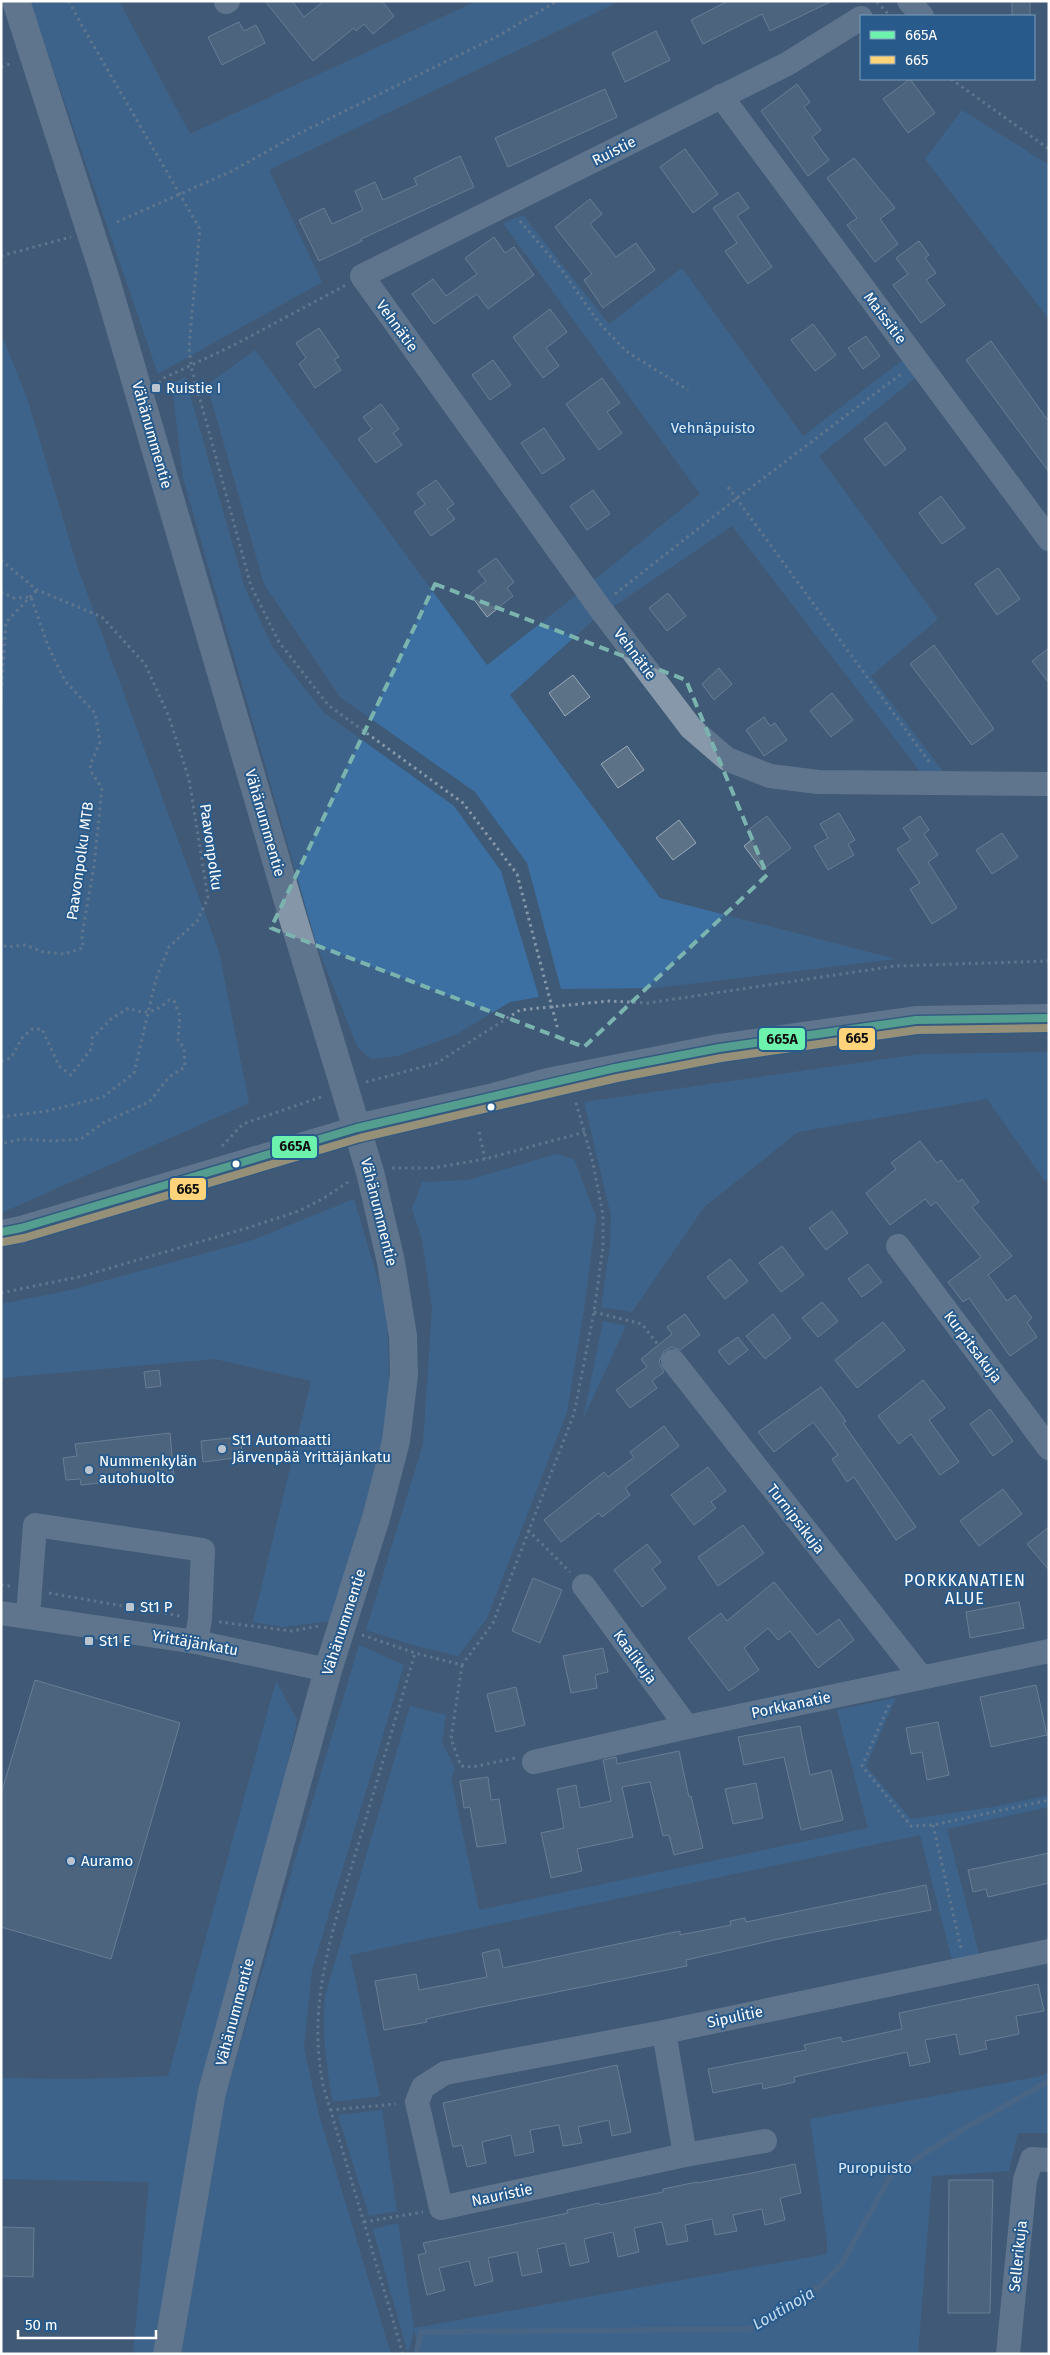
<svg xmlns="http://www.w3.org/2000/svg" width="1050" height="2355" font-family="'Fira Sans',sans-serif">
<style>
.green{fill:#3c70a2}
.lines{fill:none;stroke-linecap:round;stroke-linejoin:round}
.stream{stroke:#537497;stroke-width:5.5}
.building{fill:#5c7287;stroke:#9aa9b9}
.path{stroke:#8698a9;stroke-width:3;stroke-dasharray:2.5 4;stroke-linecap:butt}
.minor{stroke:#8698a9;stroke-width:24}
.major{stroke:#8596a9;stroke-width:28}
.bus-1-casing{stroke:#285b8c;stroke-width:11}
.bus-2-casing{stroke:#285b8c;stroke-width:11}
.bus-1{stroke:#6df2ae;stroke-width:8}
.bus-2{stroke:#ffd37a;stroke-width:8}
.marked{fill:none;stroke:#7bb4af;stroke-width:4;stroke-dasharray:10 6;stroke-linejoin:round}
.poi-dot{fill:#bcc5cf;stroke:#285b8c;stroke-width:2}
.bus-dot{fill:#fff;stroke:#285b8c;stroke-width:2}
.labels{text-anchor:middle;stroke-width:4;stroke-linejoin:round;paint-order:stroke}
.street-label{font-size:15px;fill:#fff;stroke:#285b8c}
.poi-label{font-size:15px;fill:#fff;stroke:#285b8c;text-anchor:start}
.park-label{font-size:15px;fill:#dbeaf8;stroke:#285b8c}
.neighbourhood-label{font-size:16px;letter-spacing:1px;fill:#fff;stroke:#285b8c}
.water-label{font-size:16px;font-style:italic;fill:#c3dbf1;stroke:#285b8c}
.line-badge{stroke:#285b8c;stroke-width:2}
.pale-badge-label{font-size:14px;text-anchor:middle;font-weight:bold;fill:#111}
</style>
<rect width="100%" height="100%" fill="#3f5a76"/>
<g class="green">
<path d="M30,1h89l71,133 287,-133h143l-351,169 53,112 -164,92z"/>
<path d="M962,110l87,55v154l-124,-160z"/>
<path d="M523,215l86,109 73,-56 121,168 101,-77 14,17 -99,80 119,163 -67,57 76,101 -25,-3 -190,-248 -125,85 -19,-26 112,-91 -197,-271z"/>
<path d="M1,333l27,68 49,165 142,386 30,151 -248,110z"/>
<path d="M255,350l232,315 96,-75 17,24 -90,81 150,203 236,61 -240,29 -95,1 -34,-126 -52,-71 -135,-95 -76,-113 -57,-199z"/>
<path d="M185,377l60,211 28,60 50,64 131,94 47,65 38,126 -29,5 -53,32 -59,22 -27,3 -13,-11 -42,-105 -133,-465 -11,-94z"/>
<path d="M1049,1052v126l-4,3 -58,-82 -189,33 -94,75 -72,105 -31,-5 9,-62 1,-29 -27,-114 336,-48z"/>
<path d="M557,1154l17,5 22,58 -12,93 -17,102 -80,206 -29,38 -42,-10 -50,-16 57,-186 9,-135 -10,-69 -10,-31 10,-27 46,-2z"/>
<path d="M354,1199l33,111 3,105 -58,206 -49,6 -30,-5 58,-241 -96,-22 -214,19v-74l70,-14 179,-49z"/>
<path d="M603,1321l23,5 -43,93z"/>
<path d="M359,1645l45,20 -92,305 -8,78 15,67 72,239h-210l45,-262z"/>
<path d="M276,1681l21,39 -134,634h-30l16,-172 -148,-3v-101l78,1 89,-3z"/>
<path d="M896,1698l-30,68 45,53 82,-12 56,-12v12l-102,22 32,125 -27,6 -32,-125 -570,120 30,141 -47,6c-7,-36 -11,-69 -8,-106l85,-290 36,9 -4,27 13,27 -4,9 28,132 389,-82 -31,-118z"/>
<path d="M1049,2072v61h-31l-9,38 -77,5 -14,178h-497l-7,-25 -6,25 -35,-125 25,-6 16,105 413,-74v-14l-17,-121 232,-43z"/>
<path d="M382,2110l15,101 -28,5 -31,-101z"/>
</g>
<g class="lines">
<path class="stream" d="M416,2354l5,-22 328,-3 74,-45 19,-21 49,-88 69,-44 89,-50"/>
</g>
<g class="building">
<path d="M265,1h27l12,16 20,-16h58l12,15 -21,18 -9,-10 -8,7 -2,-3 -41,33z"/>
<path d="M728,1h104l-62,30 -8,-17 -59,30 -12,-24z"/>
<rect x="1012" y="1" width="18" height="15"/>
<path d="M239,22l5,9 12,-6 9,18 -43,22 -14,-28z"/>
<path d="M656,31l14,29 -45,22 -13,-29z"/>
<path d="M910,79l25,34 -27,20 -25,-34z"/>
<path d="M797,84l13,18 -6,5 17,23 -9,7 17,23 -21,16 -47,-65z"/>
<path d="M605,89l12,28 -109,50 -13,-29z"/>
<path d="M685,149l33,45 -25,19 -33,-46z"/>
<path d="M460,156l14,31 -113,52 1,2 -43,20 -20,-41 25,-12 8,16 31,-14 -8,-19 20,-9 8,18 34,-15 -3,-7z"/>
<path d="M854,158l41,50 -15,11 18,25 -23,18 -28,-37 10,-7 -30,-40z"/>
<path d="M738,192l11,16 -12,8 35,51 -24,17 -23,-33 12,-8 -24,-35z"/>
<path d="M590,199l12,15 -12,10 26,33 20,-14 19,27 -52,38 -19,-28 8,-6 -37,-47z"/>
<path d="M494,237l11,16 9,-6 20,28 -46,34 -11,-15 -43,30 -22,-30 21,-15 13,17 31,-22 -12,-16z"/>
<path d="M919,241l10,14 -4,3 11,15 -10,7 19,25 -24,18 -28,-38 15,-11 -12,-16z"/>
<path d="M550,309l17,23 -21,16 13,18 -16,12 -30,-41z"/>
<path d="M813,324l23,31 -21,16 -24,-31z"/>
<path d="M319,328l20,29 -5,3 7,10 -26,18 -16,-24 7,-6 -10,-15z"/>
<path d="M866,336l14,20 -17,13 -15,-21z"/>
<path d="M991,341l58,81v50l-83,-112z"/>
<path d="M493,360l18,25 -21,15 -18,-25z"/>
<path d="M602,378l18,25 -13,9 15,21 -23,17 -33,-46z"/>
<path d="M381,404l18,25 -6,4 9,12 -26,18 -18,-24 14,-10 -9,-12z"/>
<path d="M886,422l20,27 -21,17 -21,-27z"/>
<path d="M544,428l21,31 -23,15 -21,-31z"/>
<path d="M436,480l18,24 -7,5 8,10 -24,17 -17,-24 11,-8 -8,-11z"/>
<path d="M593,490l17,24 -23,16 -17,-24z"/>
<path d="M941,496l24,32 -23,16 -23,-31z"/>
<path d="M496,558l18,24 -7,6 6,8 -26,21 -17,-23 16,-13 -8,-10z"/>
<path d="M998,568l22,31 -23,16 -22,-31z"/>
<path d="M668,593l18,23 -19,15 -18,-23z"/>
<path d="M934,645l60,84 -22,16 -62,-81z"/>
<path d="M1049,648v35l-17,-22z"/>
<path d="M719,668l13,16 -18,16 -12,-16z"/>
<path d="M573,675l17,22 -25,19 -16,-23z"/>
<path d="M832,693l21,27 -22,17 -21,-26z"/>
<path d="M764,717l6,9 5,-3 12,17 -23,16 -18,-26z"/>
<path d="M627,746l17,24 -26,18 -17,-24z"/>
<path d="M839,813l16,27 -7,4 6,11 -26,15 -14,-24 14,-8 -8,-14z"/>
<path d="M767,816l24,32 -29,22 -18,-24 10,-8 -6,-8z"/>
<path d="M920,816l9,14 -5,4 14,21 -10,7 29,46 -25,16 -22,-35 10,-6 -23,-34 14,-9 -8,-12z"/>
<path d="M679,820l17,23 -23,17 -17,-22z"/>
<path d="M1002,833l16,24 -26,17 -16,-24z"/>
<path d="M920,1141l17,22 4,-3 17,22 4,-3 17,23 -7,5 40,49 -24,19 19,26 8,-6 17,23 -5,4 10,15 -27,19 -41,-58 -6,4 -15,-20 33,-25 -45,-55 -5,4 -6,-7 -35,26 -24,-32 30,-24 -5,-6z"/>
<path d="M832,1211l16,22 -22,17 -17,-22z"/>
<path d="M782,1246l22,29 -23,17 -22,-29z"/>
<path d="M730,1259l18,22 -23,18 -18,-22z"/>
<path d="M868,1264l14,18 -20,15 -14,-18z"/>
<path d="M822,1302l16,19 -20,16 -16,-19z"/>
<path d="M685,1314l15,21 -20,15 -8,-3 -8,4 -5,11 5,10 -12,9 5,7 -27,20 -14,-18 31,-23 -6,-8 31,-25 -5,-7z"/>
<path d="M773,1314l18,24 -26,21 -19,-23z"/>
<path d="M883,1322l22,28 -48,38 -22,-28z"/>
<path d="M738,1337l10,13 -19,15 -11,-14z"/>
<path d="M159,1370l2,16 -15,2 -2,-16z"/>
<path d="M923,1380l22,28 -16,12 30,42 -19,13 -29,-41 -12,10 -21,-28z"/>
<path d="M821,1387l25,34 -3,2 73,104 -20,13 -42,-63 -7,5 -15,-23 6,-4 -25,-33 -39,30 -16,-20z"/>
<path d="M990,1409l23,32 -20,15 -23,-32z"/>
<path d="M664,1426l15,20 -54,42 5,7 -28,22 -3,-4 -38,29 -17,-22 60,-48 4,5 26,-20 -4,-5z"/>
<path d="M170,1433l4,44 -21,4v-4l-72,8 -1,-6 -14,1 -3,-22 14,-2 -2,-12z"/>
<path d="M240,1437l3,20 -40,5 -2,-21z"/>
<path d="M708,1467l18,24 -15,11 5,6 -22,17 -23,-30z"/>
<path d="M1003,1489l19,25 -43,32 -19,-25z"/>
<path d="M743,1525l21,28 -46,33 -20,-29z"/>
<path d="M1049,1527v43l-22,-26z"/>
<path d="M647,1544l14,18 -9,7 14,19 -24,19 -28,-37z"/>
<path d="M533,1578l29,12 -22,53 -28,-12z"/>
<path d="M774,1582l43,53 22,-16 15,21 -36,28 -28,-37 -12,9 -10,-12 -24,20 15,22 -30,21 -41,-53 33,-25 6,8z"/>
<path d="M1019,1602l5,26 -54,10 -4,-26z"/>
<path d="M603,1648l5,24 -13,3 2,13 -26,5 -8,-37z"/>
<path d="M35,1680l145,43 -69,236 -110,-32v-133z"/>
<path d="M1036,1685l11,50 -56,12 -11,-50z"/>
<path d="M516,1687l9,38 -29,7 -9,-38z"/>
<path d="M938,1722l11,53 -22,5 -5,-28 -11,2 -5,-26z"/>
<path d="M800,1726l10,49 21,-5 12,50 -42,10 -17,-73 -40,8 -6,-28z"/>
<path d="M679,1751l10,46 2,-1 12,52 -29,7 -5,-20 -6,1 -13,-54 -28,5 11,50 -56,12 5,22 -31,7 -10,-45 23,-5 -7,-39 19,-4 4,23 31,-7 -8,-41 13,-3 1,7z"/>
<path d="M488,1777l3,23 8,-1 7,44 -29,4 -7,-40 -6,1 -4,-27z"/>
<path d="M756,1783l7,35 -30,6 -8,-35z"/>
<path d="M1049,1853v30l-61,14 -2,-8 -13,3 -5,-22z"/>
<path d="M926,1885l5,25 -148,28 -97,22 1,6 -210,42 -51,11 1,3 -43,8 -9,-49 41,-7 3,16 68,-13 -5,-24 17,-4 4,19 177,-37v4l51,-10 -1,-4 15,-3 1,4z"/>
<path d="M1038,1984l6,27 -28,5 3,18 -34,7 2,8 -27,6 -4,-21 -31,6 5,22 -20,4 -3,-14 -113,25 1,5 -32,7 -1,-6 -49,10 -5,-24 98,-19 -2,-5 37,-8 1,5 60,-13 -3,-16z"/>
<path d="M617,2065l14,67 -19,4 -3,-16 -31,7 4,16 -19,3 -4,-21 -29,5 4,22 -19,4 -4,-21 -29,7 4,21 -19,4 -5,-22 -9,2 -10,-44z"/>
<path d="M795,2164l6,29 -21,5 5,22 -20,5 -3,-16 -29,6 4,16 -22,4 -3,-16 -27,6 3,16 -21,4 -5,-23 -28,6 5,24 -21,5 -5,-25 -29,7 5,23 -19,4 -5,-23 -28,6 5,23 -20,4 -5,-24 -29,6 5,23 -18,5 -6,-25 -30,7 6,22 -18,5 -9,-40 8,-2 -3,-10 145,-30 -1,-3 32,-7 1,2 63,-13v-3l34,-7v1l50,-9z"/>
<path d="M949,2180h44l-3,133h-42z"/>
<path d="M1,2227l33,1 -1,49 -32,-1z"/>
</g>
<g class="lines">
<g class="path">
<path d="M69,1l12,23 119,205 -11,117 2,20 60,220 28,56 49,63 135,98 54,71 41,156"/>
<path d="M877,2l13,14"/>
<path d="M1,67l12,-4"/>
<path d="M951,79l98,70"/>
<path d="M520,221l41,48 38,54 27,28 62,39"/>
<path d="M117,222l115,-51 66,-37 202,-99 57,-34"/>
<path d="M1,256l70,-19"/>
<path d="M159,383l5,-5 70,-33 112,-60"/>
<path d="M728,487l202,276"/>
<path d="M1,560l36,30 65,27 43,47 24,53 20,62 19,119 -11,23 -28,26 -13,32 -22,94 -31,24 -56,14 -46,6"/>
<path d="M1,592l13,6 17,-1 17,49 17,35 30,32 5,29 -10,23 2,8 10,15 -8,78 -12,69 1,13 -19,6 -21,-2 -18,-7 -18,2 -6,-3"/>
<path d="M615,594l121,-95 165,-125"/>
<path d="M1,698l5,-76 31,-32"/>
<path d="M1,1061l10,-3 11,-20 10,-9h10l17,37 12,9 21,-27v-10l19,-19 18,-11c16,7 26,5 40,-8l5,1 6,15 -2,24 6,8 1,19 -16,10 -20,25 -46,21 -22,16 -29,2 -31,-2 -20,5"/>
<path d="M366,1082l71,-19 83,-53 89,-9 39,2 247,-37 154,-5"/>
<path d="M479,1132l6,27"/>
<path d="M222,1146l21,-22 81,-28"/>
<path d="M392,1168h41l52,-9 100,-27"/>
<path d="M1,1293l82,-17 164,-48 52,-17 25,-13 27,-18"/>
<path d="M594,1312l48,12 17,22"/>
<path d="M528,1530l42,42"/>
<path d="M1,1585l10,1"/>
<path d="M49,1593l131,23"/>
<path d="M219,1622l73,9 27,-5"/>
<path d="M362,1635l53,18 47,12 31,-42 81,-209 20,-102 9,-65v-32l-10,-52 -18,-64"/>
<path d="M462,1665l-11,74 10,27 11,1 43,-9"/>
<path d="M889,1705l-27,61 49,60 22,-1 116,-25"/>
<path d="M933,1825l28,123"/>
<path d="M330,2110l66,-6"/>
<path d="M364,2222l59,-10"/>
<path d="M403,2354l-80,-269c-11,-57 -3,-104 11,-159l81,-273"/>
</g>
<g class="minor">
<path d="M909,1l13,15"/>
<path d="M226,2l2,-1"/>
<path d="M861,18l-74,46 -425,212 237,331 92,121 36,31 43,17 48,6 231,2"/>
<path d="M721,96l328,443"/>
<path d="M1,1232l20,-4 336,-100"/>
<path d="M898,1246l151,202"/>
<path d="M673,1361l248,316"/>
<path d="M584,1586l103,141"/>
<path d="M1,1613l195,29 132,28"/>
<path d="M28,1616l7,-91 168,25 -3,69 -4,23"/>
<path d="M534,1762l153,-35 362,-76"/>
<path d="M664,2032l21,123"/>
<path d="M765,2141l-80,14 -244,53 -24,-106 6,-15 22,-14 219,-41 385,-81"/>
<path d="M1008,2354l17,-174 7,-21 17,1"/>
</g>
<g class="major">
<path d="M16,1l89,276 188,641 77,254 21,90 12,74 1,39 -8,66 -20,77 -48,152 -116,422 -45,262"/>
<path d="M357,1128l133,-30 58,-16 171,-34 197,-28 133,-2"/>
</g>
<defs>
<path id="bus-1" d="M1,1232l20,-4 336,-100 258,-60 104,-20 197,-28 133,-2"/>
<path id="bus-2" d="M3,1242l21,-4 336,-100 257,-60 104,-20 196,-28 132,-2"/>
</defs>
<use href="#bus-1" class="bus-1-casing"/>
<use href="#bus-2" class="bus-2-casing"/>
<use href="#bus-1" class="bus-1"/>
<use href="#bus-2" class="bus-2"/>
</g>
<path d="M0 0H1050V2355H0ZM435,584l251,96 81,195 -183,172 -313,-119z" fill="#3f5a76" fill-opacity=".55" fill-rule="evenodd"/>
<path class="marked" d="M435,584l251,96 81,195 -183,172 -313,-119z"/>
<g class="poi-dot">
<rect x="151" y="383" width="10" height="10" rx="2.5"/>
<circle cx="222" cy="1449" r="5"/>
<circle cx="89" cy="1470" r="5"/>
<rect x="125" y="1602" width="10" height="10" rx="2.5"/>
<rect x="84" y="1636" width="10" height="10" rx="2.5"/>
<circle cx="71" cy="1861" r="5"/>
</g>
<g class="bus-dot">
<circle cx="491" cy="1107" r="4.5"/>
<circle cx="236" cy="1164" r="4.5"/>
</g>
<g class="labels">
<g class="street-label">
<text transform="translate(614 151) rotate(-27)" y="5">Ruistie</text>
<text transform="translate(885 318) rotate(53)" y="5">Maissitie</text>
<text transform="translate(397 326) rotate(54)" y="5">Vehnätie</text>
<text transform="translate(152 435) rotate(74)" y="5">Vähänummentie</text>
<text transform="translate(635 654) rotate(53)" y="5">Vehnätie</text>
<text transform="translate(265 823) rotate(74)" y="5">Vähänummentie</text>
<text transform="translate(211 847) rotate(82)" y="5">Paavonpolku</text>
<text transform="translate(80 861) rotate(-82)" y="5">Paavonpolku MTB</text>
<text transform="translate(379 1212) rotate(76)" y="5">Vähänummentie</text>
<text transform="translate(973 1347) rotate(53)" y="5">Kurpitsakuja</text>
<text transform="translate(796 1519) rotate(52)" y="5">Turnipsikuja</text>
<text transform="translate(344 1622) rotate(-72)" y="5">Vähänummentie</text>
<text transform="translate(195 1643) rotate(10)" y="5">Yrittäjänkatu</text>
<text transform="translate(635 1657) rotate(54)" y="5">Kaalikuja</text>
<text transform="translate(791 1705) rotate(-12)" y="5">Porkkanatie</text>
<text transform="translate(235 2012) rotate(-75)" y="5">Vähänummentie</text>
<text transform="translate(735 2017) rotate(-12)" y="5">Sipulitie</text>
<text transform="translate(502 2195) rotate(-12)" y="5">Nauristie</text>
<text transform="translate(1018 2256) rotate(-84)" y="5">Sellerikuja</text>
</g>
<g class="poi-label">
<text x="166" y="393">Ruistie I</text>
<text x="232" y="1445">St1 Automaatti<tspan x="232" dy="17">Järvenpää Yrittäjänkatu</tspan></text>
<text x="99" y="1466">Nummenkylän<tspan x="99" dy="17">autohuolto</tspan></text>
<text x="140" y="1612">St1 P</text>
<text x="99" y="1646">St1 E</text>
<text x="81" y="1866">Auramo</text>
</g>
<g class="park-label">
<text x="713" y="433">Vehnäpuisto</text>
<text x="875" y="2173">Puropuisto</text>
</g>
<g class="neighbourhood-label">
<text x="965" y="1586">PORKKANATIEN<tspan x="965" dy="18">ALUE</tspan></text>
</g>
<g class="water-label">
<text transform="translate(783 2308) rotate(-30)" y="6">Loutinoja</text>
</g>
</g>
<g class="line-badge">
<rect x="838" y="1027" width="38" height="24" rx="5" fill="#ffd37a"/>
<rect x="758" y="1027" width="48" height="24" rx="5" fill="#6df2ae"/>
<rect x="271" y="1135" width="47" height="24" rx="5" fill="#6df2ae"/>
<rect x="169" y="1177" width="38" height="24" rx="5" fill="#ffd37a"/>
</g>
<g class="pale-badge-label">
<text x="857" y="1043">665</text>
<text x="782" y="1044">665A</text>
<text x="295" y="1151">665A</text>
<text x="188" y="1194">665</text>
</g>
<rect width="1050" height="2355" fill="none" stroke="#ffffff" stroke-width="5"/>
<rect x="860" y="15" width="175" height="65" fill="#285b8c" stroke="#7e9dba"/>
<rect x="870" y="31" width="25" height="8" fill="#6df2ae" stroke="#7e9dba"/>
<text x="905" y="40" font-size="15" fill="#ffffff">665A</text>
<rect x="870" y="56" width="25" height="8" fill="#ffd37a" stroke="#7e9dba"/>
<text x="905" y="65" font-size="15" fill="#ffffff">665</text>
<path d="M18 2330v8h138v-8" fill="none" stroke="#ffffff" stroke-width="2.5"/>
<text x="25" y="2330" font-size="15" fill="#ffffff" stroke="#285b8c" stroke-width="4" paint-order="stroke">50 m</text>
</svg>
